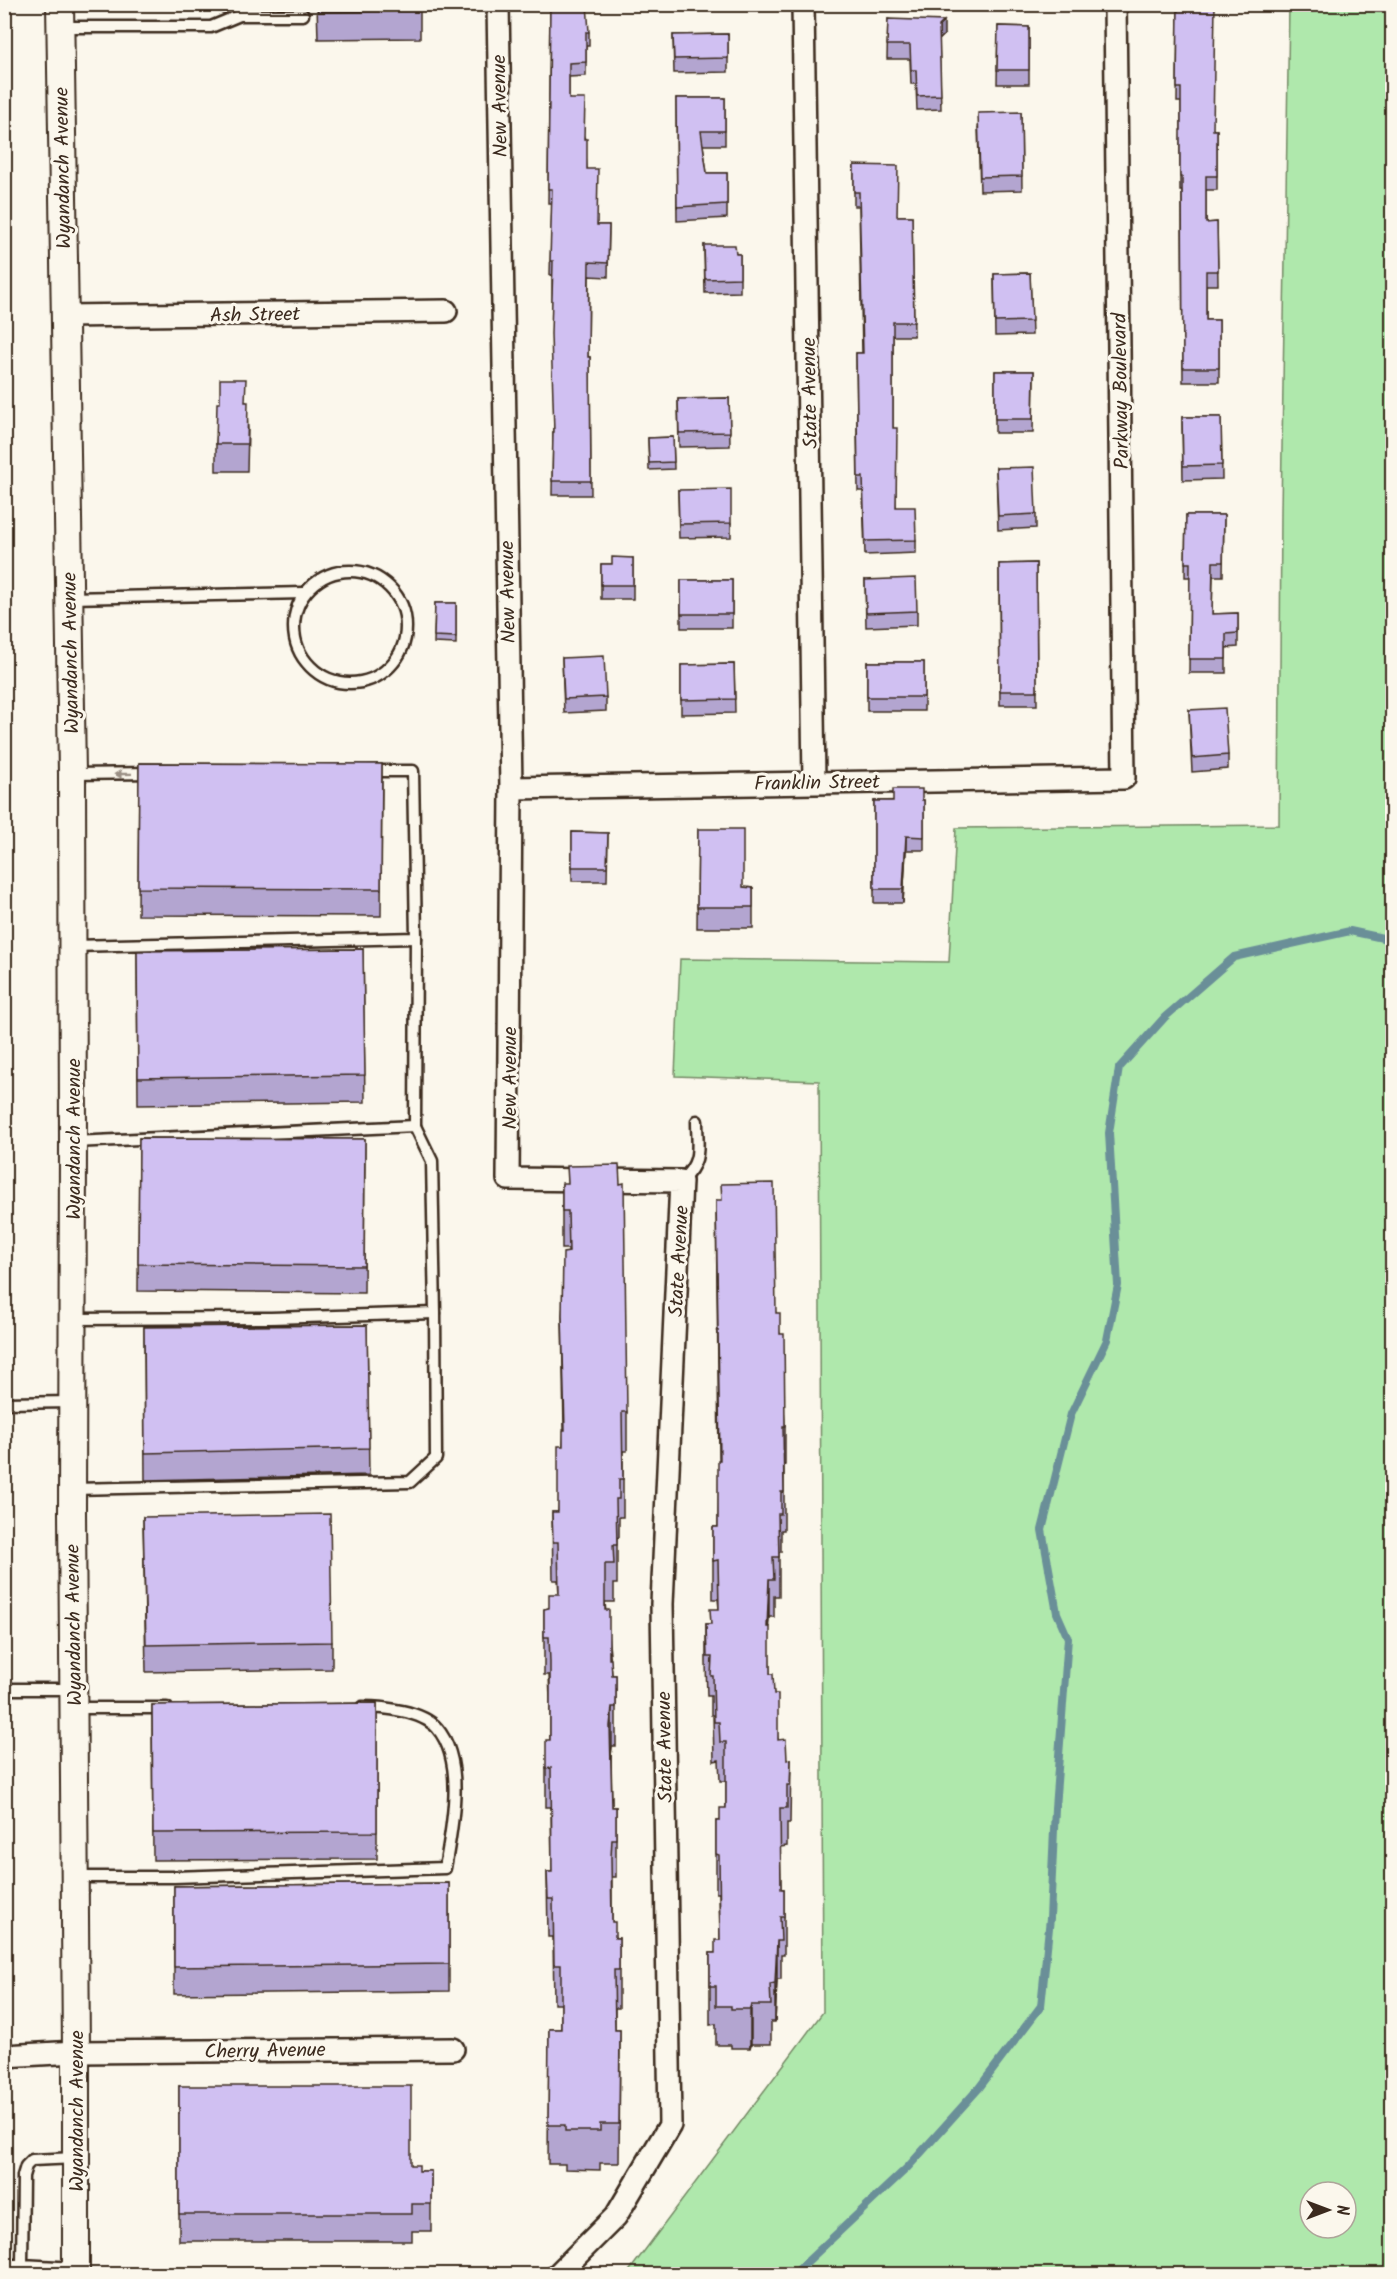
<svg xmlns="http://www.w3.org/2000/svg" width="1397" height="2279" font-family="Kalam,sans-serif">
<style>
.green{fill:#afe8ac;stroke:#758965;stroke-width:1.5;fill-rule:evenodd}
.lines{fill:none;stroke-linecap:round;stroke-linejoin:round}
.stream{stroke:#6a8f98;stroke-width:8}
.service-casing{stroke:#3b2a1e;stroke-width:15}
.minor-casing{stroke:#3b2a1e;stroke-width:26}
.tertiary-casing{stroke:#3b2a1e;stroke-width:30}
.service{stroke:#fbf7ec;stroke-width:10}
.minor{stroke:#fbf7ec;stroke-width:21}
.tertiary{stroke:#fbf7ec;stroke-width:26}
.wall{fill:#b3a5d0;stroke:#3b2a1e;stroke-width:1.5}
.shaded-wall{fill:#9286a9;stroke:#3b2a1e;stroke-width:1.5}
.building{fill:#d0c0f2;stroke:#3b2a1e;stroke-width:1.5}
.oneway{fill:#9b9085}
.labels{text-anchor:middle;stroke-width:6;stroke-linejoin:round;paint-order:stroke}
.street-label{font-size:20px;fill:#3b2a1e;stroke:#fbf7ec}
</style>
<rect width="100%" height="100%" fill="#fbf7ec"/>
<filter id="ink" filterUnits="userSpaceOnUse"><feTurbulence type="fractalNoise" baseFrequency=".0167" numOctaves="2"/><feDisplacementMap in="SourceGraphic" scale="12" xChannelSelector="R" yChannelSelector="G"/><feConvolveMatrix kernelMatrix="1 2 1 2 8 2 1 2 1" color-interpolation-filters="sRGB"/></filter>
<g filter="url(#ink)">
<path class="green" d="M1289,5h103v2269h-765l196,-262 -4,-931 -144,-5 5,-117 269,3 7,-134 323,-3 2,-314zM1310,2192h36v36h-36z"/>
<g class="lines">
<path class="stream" d="M794,2274l114,-107 71,-79 62,-82 9,-88 5,-110 13,-170 -11,-25 -15,-83 29,-116 36,-74 11,-55 -9,-152 10,-65 46,-51 69,-60 116,-26 42,9"/>
<defs>
<g id="service">
<path d="M61,27h150l29,-12h63"/>
<circle cx="350" cy="627" r="56"/>
<path d="M70,598l234,-5"/>
<path d="M73,774l80,-1"/>
<path d="M73,946l343,-8 -3,-167h-43"/>
<path d="M415,1126l1,-188"/>
<path d="M681,1181c22,-20 16,-33 16,-60"/>
<path d="M73,1319l198,-1 164,-5 -3,-152 -17,-35 -341,16"/>
<path d="M4,1403l68,-1"/>
<path d="M72,1489l338,-7 26,-24 -1,-145"/>
<path d="M4,1689h70"/>
<path d="M74,1708h93"/>
<path d="M75,1877h99l271,-9c7,-41 21,-106 -8,-140 -15,-17 -53,-21 -75,-21"/>
<path d="M4,2265h18"/>
<path d="M76,2268l-54,-3 1,-89 3,-10 6,-6 44,-2"/>
</g>
<g id="minor">
<path d="M498,4l13,784 -3,391 173,2 -19,423 8,521 -54,91 -58,58"/>
<path d="M803,4l11,778"/>
<path d="M64,316l382,-5"/>
<path d="M511,788l613,-10 -9,-774"/>
<path d="M4,2056l72,-4 377,-3"/>
</g>
<path id="tertiary" d="M60,4l12,770 1,368 -1,370 4,540v222"/>
</defs>
<use href="#service" class="service-casing"/>
<use href="#minor" class="minor-casing"/>
<use href="#tertiary" class="tertiary-casing"/>
<use href="#service" class="service"/>
<use href="#minor" class="minor"/>
<use href="#tertiary" class="tertiary"/>
</g>
<g class="wall">
<path d="M317,4h103v34l-102,1z"/>
<path d="M550,4l39,28v14h-3v30l-17,1v22l16,40 2,30 10,56h12l-1,52 -19,-1 -1,81h2l1,138h-39l1,-63h1l-2,-157h-2l2,-72h-4z"/>
<path d="M676,4h53v4l-52,3z"/>
<path d="M1178,4l35,126h4v60h-11v33l11,-1 1,63h-12v35h13v62h-36l-1,-191h-2v-47l1,-14v-28h-4z"/>
<path d="M888,19l56,16 -5,5 2,69 -24,1 -1,-26h-5l-1,-25h-23z"/>
<path d="M998,26l31,1v57h-32z"/>
<path d="M728,34v38l-54,1 -1,-38z"/>
<path d="M676,98h49v47h-22l4,28h20v45l-50,3z"/>
<path d="M1021,112l1,78 -42,1 -2,-64z"/>
<path d="M854,165l43,51h15l2,120h-21v92l3,79 20,33v13l-51,2 -2,-64h-5l-2,-138h6l-3,-147h-5z"/>
<path d="M704,245l32,9h4v38l-35,1z"/>
<path d="M1030,273l2,62 -37,1 -1,-62z"/>
<path d="M995,371h39l-1,62h-38z"/>
<path d="M729,398l1,48 -51,1 -1,-48z"/>
<path d="M246,402l2,27 -1,42h-31v-27l4,-41z"/>
<path d="M1182,417h39l1,62 -39,1z"/>
<path d="M673,437l1,32 -25,1 -1,-32z"/>
<path d="M996,468l40,46v14l-38,2z"/>
<path d="M678,490l53,33v14l-52,1z"/>
<path d="M1186,515h38l-1,61h-10l-1,38 26,-1v34l-12,1v25h-37l1,-96h-5z"/>
<path d="M633,558v41h-32v-35h11z"/>
<path d="M1036,563l1,142h-37l-1,-141z"/>
<rect x="681" y="580" width="51" height="48"/>
<path d="M865,580l52,31v14l-51,2z"/>
<path d="M435,603h21v41l-22,-1z"/>
<path d="M562,658l44,39v14l-42,2z"/>
<rect x="867" y="662" width="57" height="49"/>
<path d="M734,664l1,49 -54,1v-49z"/>
<path d="M1189,710l39,45v14l-36,3z"/>
<path d="M139,763l243,1 -1,152 -243,-1z"/>
<path d="M924,800v50h-18l-3,53h-29v-102z"/>
<path d="M698,829l45,58 10,1v40h-56z"/>
<path d="M572,832l36,1 -1,48h-35z"/>
<path d="M363,949l2,153 -227,3 -1,-154z"/>
<path d="M139,1138l226,1 -1,154 -226,-2z"/>
<path d="M562,1183l65,229v39h-4v66h-4v20l-2,1v46h-3v18h-9l7,73h4v71h-4l-1,10 1,51h4v70h-4v45l3,16h4v70h-4v22h5l-1,133h-19v7l-35,-1v-5h-17l1,-135h12v-25h-7l-1,-67h-5l-1,-65h5l-1,-65h-5v-38l4,-29v-40l-1,-25h-5v-66l5,-1 10,-14 -1,-14h-5l-1,-68h6l6,-82 -2,-115 6,-63v-3h-6z"/>
<path d="M716,1200l60,113 4,21 5,92v39h-1v65h-3v22h-2v44h-5v21h-5l-1,10 2,47 4,20 4,46 9,20 4,-1 -1,64h-3v23l-7,1 1,42h3v66h-3v24h-4l-2,43h-4v22h-20l-1,4h-19v-3h-15v-21l-6,1v-72h5l5,-13 -1,-47h-3v-72h4l6,-13v-27h-6l-1,-21 -5,1 -1,-46h-2v-19h-4l-1,-33v-39h4l9,-15 -1,-10h-5v-72h5l1,-67z"/>
<path d="M367,1325l2,150 -224,5 -1,-153z"/>
<path d="M143,1517l189,125v27l-186,3z"/>
<path d="M377,1703v156l-224,1 -1,-155z"/>
<path d="M449,1883v108l-275,3v-108z"/>
<path d="M179,2086l232,79 8,6h12v60h-19v10h-233z"/>
</g>
<g class="shaded-wall">
<path d="M944,21v14l-5,5v-14z"/>
<path d="M906,836v14l-3,53v-14z"/>
<path d="M769,1579v38l-2,48v-38z"/>
<path d="M612,1707v39l-2,19v-39z"/>
<path d="M777,1941v38l-2,43v-39z"/>
<path d="M751,2005v39l-1,4v-39z"/>
</g>
<g class="building">
<path d="M318,4h102v7l-102,1z"/>
<path d="M550,4h37l2,28h-3v30l-17,1v36h16l-1,40h3v30h11l-1,56h12l-1,38 -19,-1 -1,95h2l1,124h-39l1,-49h1l-3,-98 2,-73h-3l2,-72h-4z"/>
<path d="M1178,4h37l-2,126h4v46h-11v47l11,-1 1,49h-12v49h13v48h-36l-1,-191h-2v-47h1v-42h-4z"/>
<path d="M888,19l56,2 -5,5 2,69 -24,1 -1,-26h-5l-1,-25h-23z"/>
<path d="M998,26l31,1v43h-32z"/>
<path d="M728,34v24l-54,1 -1,-24z"/>
<path d="M676,98h49v33h-24l6,42h20v31l-50,3z"/>
<path d="M1021,112l1,64 -42,1 -2,-64z"/>
<path d="M854,165l44,1 -1,50h15l2,106h-21v106h4l-1,79h19l1,33 -51,1 -2,-64h-5l-2,-124h7l-4,-161h-5z"/>
<path d="M704,245h31l1,9h4v24l-35,1z"/>
<path d="M1030,273l2,48 -37,1 -1,-48z"/>
<path d="M995,371h39l-1,48h-38z"/>
<path d="M220,379h26l-1,23h3l-1,42h-31l1,-41h3z"/>
<path d="M729,398l1,34 -51,1 -1,-34z"/>
<path d="M1182,417h39l1,48 -39,1z"/>
<path d="M673,437l1,25 -25,1 -1,-25z"/>
<path d="M1034,467l2,47 -38,2 -2,-48z"/>
<path d="M731,489v34l-52,1 -1,-34z"/>
<path d="M1186,515h38l-1,47h-10l-1,52 26,-1v20l-12,1v25h-37l1,-96h-5z"/>
<path d="M612,557l21,1v27h-32v-21h11z"/>
<path d="M1036,563l1,128h-37l-1,-127z"/>
<path d="M916,578l1,33 -51,2 -1,-33z"/>
<rect x="681" y="580" width="51" height="34"/>
<path d="M435,603h21v34l-22,-1z"/>
<path d="M604,656l2,41 -42,2 -2,-41z"/>
<rect x="867" y="662" width="57" height="35"/>
<path d="M734,664l1,35 -54,1v-35z"/>
<path d="M1225,708l3,47 -36,3 -3,-48z"/>
<path d="M139,763l243,1 -1,125 -243,-1z"/>
<path d="M893,789h29v11h2v37l-18,-1 -3,53h-29v-88h19z"/>
<path d="M698,829h45v58l10,1v19h-56z"/>
<path d="M572,832l36,1 -1,34h-35z"/>
<path d="M363,949l2,126 -227,3 -1,-127z"/>
<path d="M139,1138l226,1 -1,127 -226,-2z"/>
<path d="M619,1165l1,19 4,-1 3,229h-5l1,67h-4v20h-3l1,46h-4l1,19h-9v46h4v49h2l1,16h4v32h-4l-2,19 2,81h4v32h-4l-1,18 1,65h3v16h4v32h-5l1,60h5l-1,94h-19v7h-35v-6h-17l1,-96h12v-64h-7l-1,-66h-5l-1,-27h5l-1,-104 -5,1v-29h4v-78l-1,-25h-5v-28l5,-1v-14h10l-1,-52h-5l-1,-30h6v-66h5v-16h2l-3,-115 1,-62 6,-1 -1,-41h-6v-28h6l-1,-17z"/>
<path d="M774,1183l2,130h4v21h4l1,92h-2l1,66h-3v22h-3l1,43h-6l1,22h-5l-2,48h3v47h3l1,20h4v46l8,-1 1,21 4,-1 -1,26h-3v23h-7l1,81h3v28h-4l1,24h-4l-2,42 -5,1 1,21h-20l-1,4h-19v-3h-15v-20h-6v-33h5v-13h5l-1,-85 -3,-1v-33h4v-13h6v-66h-6l-1,-20h-5l-1,-46h-2l1,-19h-5l-1,-33h5l-1,-15h9l-1,-49 -5,1v-34h5v-67h2l-4,-260h6l-1,-16z"/>
<path d="M367,1325l2,123 -224,5 -1,-126z"/>
<path d="M330,1514l2,128 -186,3 -3,-128z"/>
<path d="M377,1703v129l-224,1 -1,-128z"/>
<path d="M449,1883v81l-275,3v-81z"/>
<path d="M179,2086h232v79h8v6h12v33h-19v10h-233z"/>
</g>
<defs><path id="oneway-solid" d="M-6-.8H1V-3.2L6.5 0L1 3.2V.8H-6Z" transform="scale(1.5)"/></defs>
<use class="oneway" href="#oneway-solid" transform="translate(123 774) rotate(179)"/>
</g>
<g class="labels">
<g class="street-label">
<text transform="translate(499 106) rotate(-91)" y="7">New Avenue</text>
<text transform="translate(62 168) rotate(-91)" y="7">Wyandanch Avenue</text>
<text transform="translate(255 314) rotate(-1)" y="7">Ash Street</text>
<text transform="translate(1120 391) rotate(-91)" y="7">Parkway Boulevard</text>
<text transform="translate(809 393) rotate(-91)" y="7">State Avenue</text>
<text transform="translate(507 592) rotate(-91)" y="7">New Avenue</text>
<text transform="translate(70 653) rotate(-91)" y="7">Wyandanch Avenue</text>
<text transform="translate(817 782) rotate(-1)" y="7">Franklin Street</text>
<text transform="translate(509 1078) rotate(-90)" y="7">New Avenue</text>
<text transform="translate(73 1139) rotate(-90)" y="7">Wyandanch Avenue</text>
<text transform="translate(678 1261) rotate(-87)" y="7">State Avenue</text>
<text transform="translate(73 1625) rotate(-91)" y="7">Wyandanch Avenue</text>
<text transform="translate(664 1747) rotate(-91)" y="7">State Avenue</text>
<text transform="translate(265 2050) rotate(-1)" y="7">Cherry Avenue</text>
<text transform="translate(76 2111) rotate(-90)" y="7">Wyandanch Avenue</text>
</g>
</g>
<rect width="1397" height="2279" fill="none" stroke="#fbf7ec" stroke-width="24"/>
<rect x="12" y="12" width="1373" height="2255" fill="none" stroke="#3b2a1e" stroke-width="2" filter="url(#ink)"/>
<g transform="translate(1328 2210) rotate(90)"><circle r="28" fill="#fbf7ec" stroke="#aea59a" stroke-width="1.5"/>
<path d="M0-4.5L10 22L0 15L-10 22Z" fill="#3b2a1e"/>
<text y="-9" font-size="16" font-weight="bold" text-anchor="middle" fill="#3b2a1e">N</text>
</g>
</svg>
